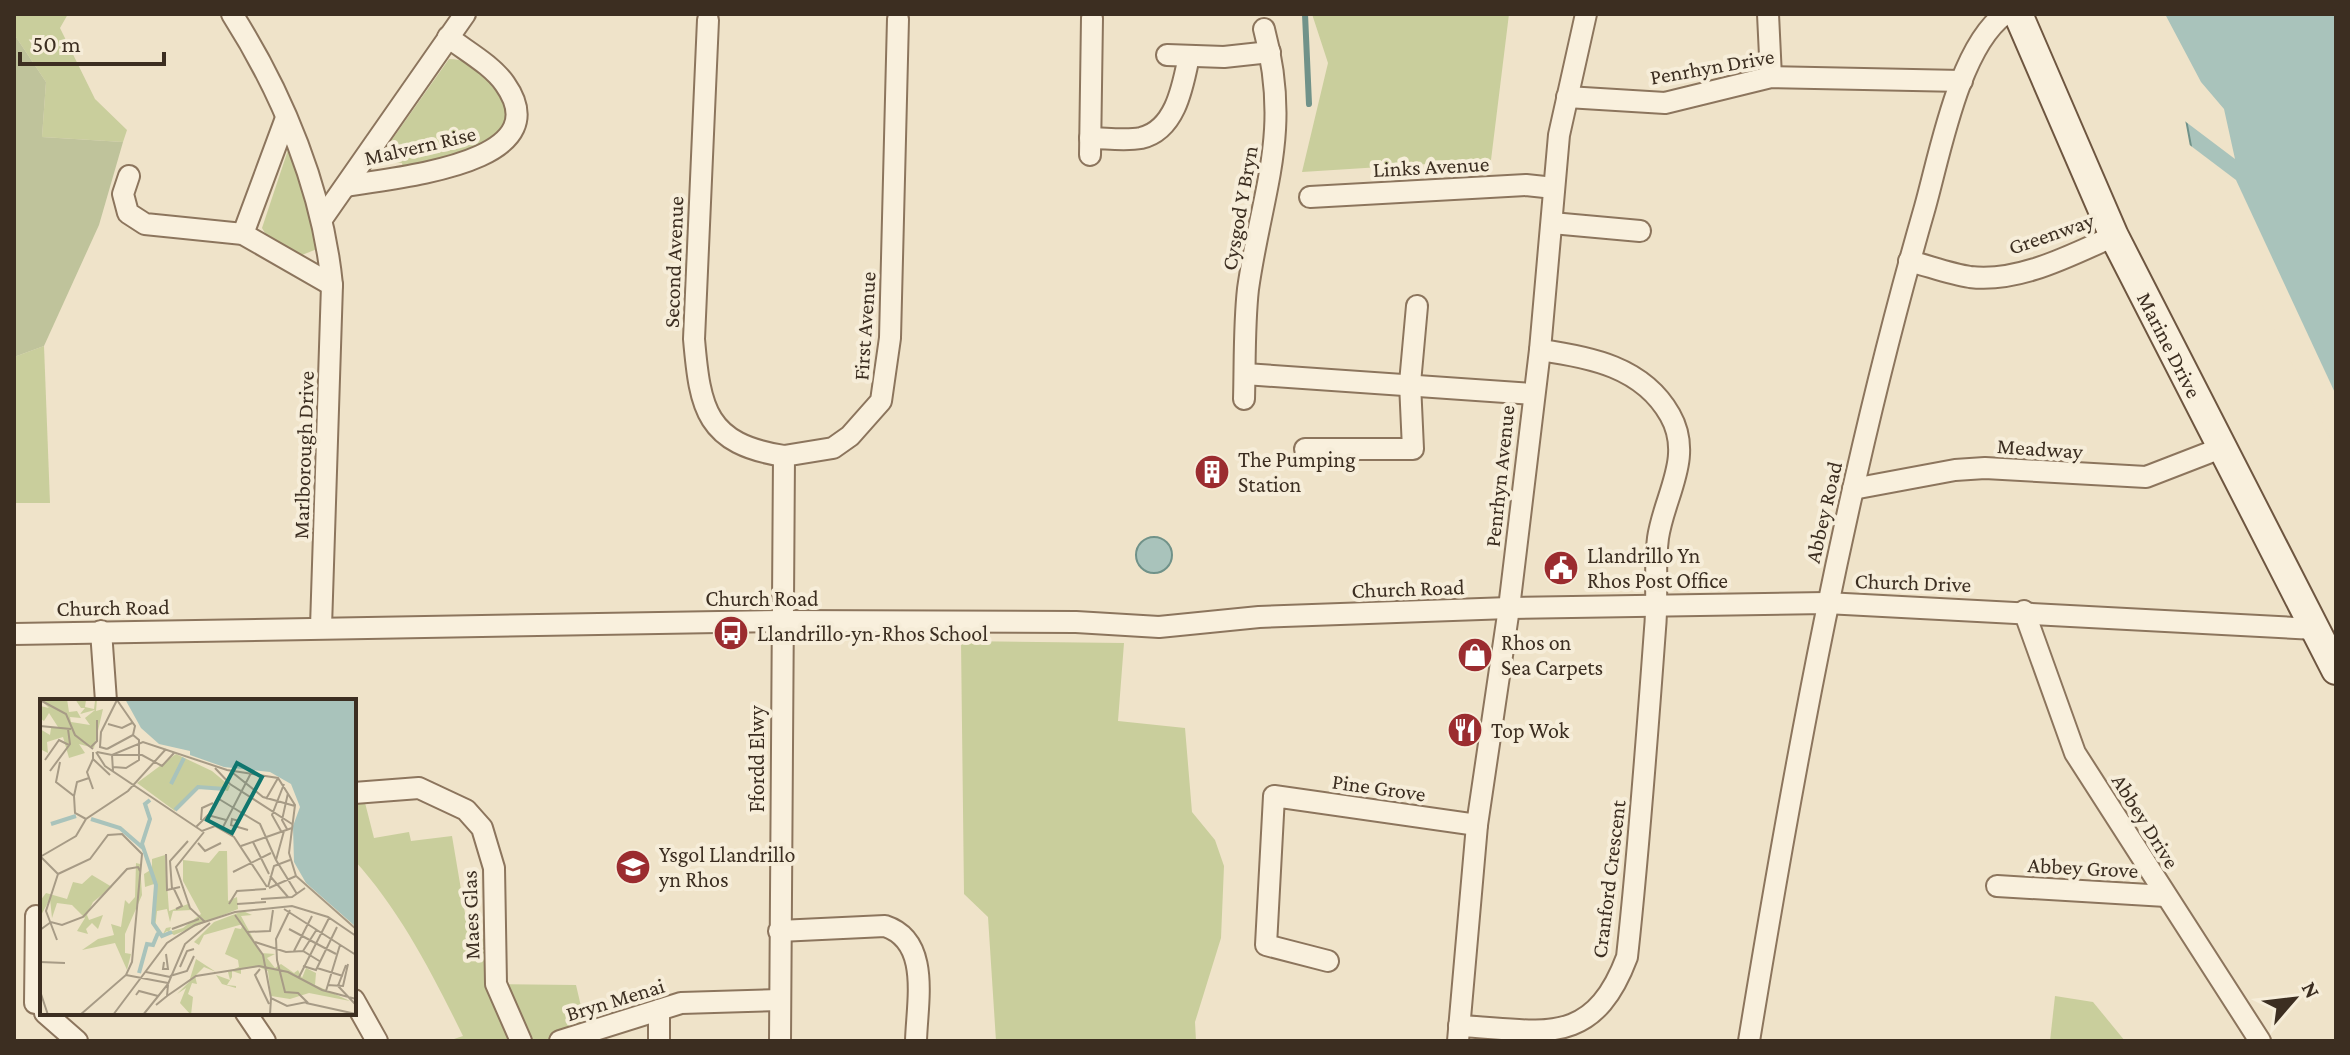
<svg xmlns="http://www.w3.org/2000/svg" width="2350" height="1055" font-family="'Crimson Pro',serif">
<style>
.green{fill:#c9ce9c}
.cemetery{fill:#bfc39b}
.water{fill:#a9c3bb;stroke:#709289;stroke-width:2}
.pier{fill:#efe3c9}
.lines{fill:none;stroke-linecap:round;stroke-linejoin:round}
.stream{stroke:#709289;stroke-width:6}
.street-casing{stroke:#8c755d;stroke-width:24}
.secondary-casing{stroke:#6e5640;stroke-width:32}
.street{stroke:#f9f0dd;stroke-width:20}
.secondary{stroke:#f9f0dd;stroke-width:28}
.labels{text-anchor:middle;stroke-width:8;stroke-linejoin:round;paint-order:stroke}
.street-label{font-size:22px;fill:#3c2e21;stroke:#f6edd9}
.poi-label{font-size:22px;fill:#3c2e21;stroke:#f6edd9;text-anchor:start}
.inset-river{fill:none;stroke:#a9c3bb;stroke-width:4}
.inset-road{fill:none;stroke:#a79b86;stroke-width:2}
.view{fill:#0f766e;fill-opacity:0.15;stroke:#0f766e;stroke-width:4}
.inset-edge{fill:none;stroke:#3c2e21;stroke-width:4}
</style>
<rect width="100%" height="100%" fill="#efe3c9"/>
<g class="green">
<path d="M14,14h54l-8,14 35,71 32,31 -4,12 -81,-5 4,-55 -32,-48z"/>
<path d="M1312,14h197l-18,146 -189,12 26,-109z"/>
<path d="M449,59c41,0 82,56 39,86 -12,9 -67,18 -85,23l-1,-5 -9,-1 -7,-14z"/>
<path d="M289,147l25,79 3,23 -15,6 -34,-17 -6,-10z"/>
<path d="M44,346l6,157h-36v-146z"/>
<path d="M961,641l163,2 -6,78 67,7 7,84 23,28 9,26 -3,72 -26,84 1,19h-200l-8,-124 -24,-23z"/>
<path d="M362,791l12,47 35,-6 2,9 41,-5 17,101 19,-2 8,49 80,1 11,47 -27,9h-112l15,-5c-30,-61 -63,-126 -109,-176v-67z"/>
<path d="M2055,996l38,6 32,39h-75z"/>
</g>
<path class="cemetery" d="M14,34l32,48 -4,55 81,5 -24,83 -55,121 -30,11z"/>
<g class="water">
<path d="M2143,14h193v431l-141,-277 -12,-65z"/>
<circle cx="1154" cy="555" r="18"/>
</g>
<g class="pier">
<path d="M2139,14h26l36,68 23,27 11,50 -53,-40 -3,-15z"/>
<path d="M2187,143l49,37 100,215v54l-144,-279z"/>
</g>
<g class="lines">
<path class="stream" d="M1305,14l4,90"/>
<defs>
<g id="street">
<path d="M232,14c51,80 91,177 100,271l-11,342"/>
<path d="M1768,14l3,63"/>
<path d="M708,20l-14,319c6,70 12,105 90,117"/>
<path d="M1167,55l57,2 46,-5"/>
<path d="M1567,97l98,6 106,-26 191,4"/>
<path d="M1090,138c15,0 36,3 51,0 35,-8 42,-53 48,-82"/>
<path d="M1090,155l2,-137"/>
<path d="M129,176l-6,18 5,19 17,11 98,10 89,51"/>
<path d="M347,186c46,-9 215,-21 158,-102 -13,-19 -39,-33 -57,-47"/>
<path d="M1310,197l216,-12 28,3"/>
<path d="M322,219l143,-205"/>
<path d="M1552,223l88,8"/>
<path d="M243,234l43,-116"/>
<path d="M1909,261c20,5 41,13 61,16 49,6 101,-22 144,-41"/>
<path d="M1245,374l287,20"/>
<path d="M1244,399c1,-36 0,-74 4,-110 14,-99 44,-156 16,-260"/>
<path d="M1305,449h108l-3,-66 7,-77"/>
<path d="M1853,489l102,-19 30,-2 161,9 75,-29"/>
<path d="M2024,611l51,142 185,288"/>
<path d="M101,631l5,70"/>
<path d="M14,634l766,-13 296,1 83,5 100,-10 250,-9 317,-5 489,26"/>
<path d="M354,793l65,-5 47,22 16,18 12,40 2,116 25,57"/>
<path d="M1997,886l169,10"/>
<path d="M779,931l106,-5c46,15 32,76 31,115"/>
<path d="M1328,961l-62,-16 8,-149 203,29"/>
<path d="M354,1000l23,41"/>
<path d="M35,1003l1,-87"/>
<path d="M659,1010v31"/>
<path d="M45,1013l32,28"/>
<path d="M246,1013l19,28"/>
<path d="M1459,1026c82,4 133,24 168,-69 12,-109 20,-218 28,-328 3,-30 -1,-61 3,-91 6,-42 36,-81 12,-123 -27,-48 -80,-58 -130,-65"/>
<path d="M560,1041l121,-38 99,-3"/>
<path d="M780,1041l4,-585 49,-8 17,-12 31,-35 9,-63 8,-319"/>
<path d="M1458,1041l19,-216 32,-217 31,-258 19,-215 27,-121"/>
<path d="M1749,1041c46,-281 97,-560 176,-834 15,-53 34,-160 80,-193"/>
</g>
<g id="secondary">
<path id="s1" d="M2018,14l96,222 222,434"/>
</g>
</defs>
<use href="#street" class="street-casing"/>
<use href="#secondary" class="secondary-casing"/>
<use href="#street" class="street"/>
<use href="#secondary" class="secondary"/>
</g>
<defs>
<symbol id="building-disc" viewBox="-11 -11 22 22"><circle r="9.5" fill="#9b2c2f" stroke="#f6edd9"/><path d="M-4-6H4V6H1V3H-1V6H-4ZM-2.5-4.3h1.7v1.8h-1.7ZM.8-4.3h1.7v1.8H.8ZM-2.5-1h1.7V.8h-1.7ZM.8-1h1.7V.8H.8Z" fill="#fff"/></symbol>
<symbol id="civic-disc" viewBox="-11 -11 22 22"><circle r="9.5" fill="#9b2c2f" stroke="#f6edd9"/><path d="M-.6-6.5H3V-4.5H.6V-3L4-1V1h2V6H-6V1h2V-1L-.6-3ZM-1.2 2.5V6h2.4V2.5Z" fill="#fff"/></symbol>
<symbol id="bus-disc" viewBox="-11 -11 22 22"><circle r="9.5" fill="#9b2c2f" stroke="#f6edd9"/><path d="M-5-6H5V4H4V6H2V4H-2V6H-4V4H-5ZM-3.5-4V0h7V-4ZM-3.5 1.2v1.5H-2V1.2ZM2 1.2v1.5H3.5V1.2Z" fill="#fff"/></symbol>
<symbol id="shop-disc" viewBox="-11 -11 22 22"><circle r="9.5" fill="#9b2c2f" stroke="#f6edd9"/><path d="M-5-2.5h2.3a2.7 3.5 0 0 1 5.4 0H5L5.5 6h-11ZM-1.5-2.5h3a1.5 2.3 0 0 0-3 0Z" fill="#fff"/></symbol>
<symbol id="restaurant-disc" viewBox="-11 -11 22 22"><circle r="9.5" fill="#9b2c2f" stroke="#f6edd9"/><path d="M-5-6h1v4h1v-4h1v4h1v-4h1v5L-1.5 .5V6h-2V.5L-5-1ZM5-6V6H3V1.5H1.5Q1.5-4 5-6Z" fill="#fff"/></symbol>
<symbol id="school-disc" viewBox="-11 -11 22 22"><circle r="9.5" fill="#9b2c2f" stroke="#f6edd9"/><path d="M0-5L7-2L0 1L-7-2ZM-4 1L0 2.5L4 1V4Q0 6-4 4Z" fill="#fff"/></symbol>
</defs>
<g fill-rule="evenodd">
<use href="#building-disc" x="1192" y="452" width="40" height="40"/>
<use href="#civic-disc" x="1541" y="548" width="40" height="40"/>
<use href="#bus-disc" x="711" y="613" width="40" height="40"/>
<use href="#shop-disc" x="1455" y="635" width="40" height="40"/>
<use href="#restaurant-disc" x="1445" y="710" width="40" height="40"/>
<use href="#school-disc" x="613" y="847" width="40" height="40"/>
</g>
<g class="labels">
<g class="street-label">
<text transform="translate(1712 66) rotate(-10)" y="8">Penrhyn Drive</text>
<text transform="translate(420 145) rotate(-13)" y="8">Malvern Rise</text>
<text transform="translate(1431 166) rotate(-3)" y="8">Links Avenue</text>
<text transform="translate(1239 208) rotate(-80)" y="8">Cysgod Y Bryn</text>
<text transform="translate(2051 233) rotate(-19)" y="8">Greenway</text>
<text transform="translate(673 262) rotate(-88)" y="8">Second Avenue</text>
<text transform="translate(864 326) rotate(-86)" y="8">First Avenue</text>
<text dy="8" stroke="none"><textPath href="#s1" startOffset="364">Marine Drive</textPath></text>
<text transform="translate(2040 448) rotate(4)" y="8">Meadway</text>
<text transform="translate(303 455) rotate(-88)" y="8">Marlborough Drive</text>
<text transform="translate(1499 476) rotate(-84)" y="8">Penrhyn Avenue</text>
<text transform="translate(1823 512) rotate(-77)" y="8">Abbey Road</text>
<text transform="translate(1913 582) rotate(2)" y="8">Church Drive</text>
<text transform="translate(1408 588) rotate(-2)" y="8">Church Road</text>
<text x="762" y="606">Church Road</text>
<text transform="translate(113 607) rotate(-1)" y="8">Church Road</text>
<text transform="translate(756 759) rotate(-90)" y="8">Ffordd Elwy</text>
<text transform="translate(1379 787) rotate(8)" y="8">Pine Grove</text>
<text transform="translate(2146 821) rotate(58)" y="8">Abbey Drive</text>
<text transform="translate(2083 867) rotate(3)" y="8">Abbey Grove</text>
<text transform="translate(1608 879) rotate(-83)" y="8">Cranford Crescent</text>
<text transform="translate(470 915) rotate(-92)" y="8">Maes Glas</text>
<text transform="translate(615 999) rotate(-17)" y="8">Bryn Menai</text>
</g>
<g class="poi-label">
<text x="1238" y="467">The Pumping<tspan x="1238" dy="25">Station</tspan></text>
<text x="1587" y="563">Llandrillo Yn<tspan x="1587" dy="25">Rhos Post Office</tspan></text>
<text x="757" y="641">Llandrillo-yn-Rhos School</text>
<text x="1501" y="650">Rhos on<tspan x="1501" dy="25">Sea Carpets</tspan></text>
<text x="1491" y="738">Top Wok</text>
<text x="659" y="862">Ysgol Llandrillo<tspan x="659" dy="25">yn Rhos</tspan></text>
</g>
</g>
<g transform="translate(40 699)">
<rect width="316" height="316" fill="#efe3c9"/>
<path d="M0,0h27l2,13 8,-1 4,7 -11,-1 1,5 19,3 -5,-7 10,-8 -15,4 5,-6h-4l-6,-9 11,1 -1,7 9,2 1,-8 2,-2 -1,12 7,-2 -9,39 -15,-4 6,9 -16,5 -6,-21 -16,5 1,11 -8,-4v-20l10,6 1,-7 7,-1 -9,-14 -5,8 -4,-3v-12l9,2zM136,55l36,17 18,15 -2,5 -30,-5 -23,25 -38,-28zM179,152h8l1,50 9,-4 1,12 -64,26 -7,-4 -5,4 -7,-7 -2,-6 4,-39 -12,4 -1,-13 8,-5v-10l13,-4 4,56 19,-7 3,6 -18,1 -3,11 -3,-13 -10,2 -2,17 8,6 3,-6 5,-1 -2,5 14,-4 18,-14 -18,-33v-21l26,3zM96,164l4,1 2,31 -17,39v19l6,1 -4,16 -12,-27 -33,7 16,-11 16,-4 -3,-11 10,3 4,-27 4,4 6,-7zM52,176l20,12 -19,15 -6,13 2,5 14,-5 -5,14 -6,-6 -6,6 2,5 -11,-3 8,-13 -13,-13 -15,-2 -5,15 -2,-19 -10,18v-16l6,-8 21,6 6,-17 9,2zM203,212l9,4 -11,1 20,37 14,1 -8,4 8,10 6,-4 13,9 4,-3 4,8 4,-10 10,5 -1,12 35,16 -41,-8 -19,6 -19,-3 -3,-25 -9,-4 -18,2v5l-9,-3v6l-5,8 9,1v2l-14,-4 -6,-9 14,5 -2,-8 11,-5 -1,-7 -13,-6 10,-26 6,1 2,-5 -39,11 -5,10 -5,-3 20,-20zM156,260l20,13 -12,-5 -9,9 2,8 -5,-1 -4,11 5,3 -2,18 -11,-12 6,-15 -9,6 12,-12z" fill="#c9ce9c"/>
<path d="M85,0h231v228l-50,-44 -12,-21 -1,-36 7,-19 -9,-23 -21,-12 -46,-5 -34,-12v-4l-31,-7 -18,-16z" fill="#a9c3bb"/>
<path class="inset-river" d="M131,85l13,-26M110,101l-5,4 5,15 -8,25 14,41 -3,38 9,13 10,-4M135,111l23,-23 27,2M51,120l29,9 23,20M11,125l25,-8M99,274l8,-29 6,1 5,-12"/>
<path class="inset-road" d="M0,1l26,14 9,21 18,14M77,1l18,26 -2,9M68,25l14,4 10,-5M0,27l31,3M51,48l6,-6v-21M67,50l-7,-2 1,-15 16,-32M67,50l26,-14M53,53v7l17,16M56,53l9,14 97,65 13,-5 19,11 33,50M57,53l15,3 31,-13 84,28 51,8 17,27 -6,48 7,23 60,53M53,60l-6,13 6,17M5,61l14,-20 10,5M20,63l-4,20 18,14 1,17 11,6M73,68l13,1 13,-8v-20l-6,-5M175,69l15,16 62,40M10,72l20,-27 -2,-15M73,72l-1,-16h30l20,11 12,-13M193,74l30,24 32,9M34,97l3,-14 12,-4M179,100l41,25 16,36M226,100l12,-21M161,121l1,-12 11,-5M199,122l-7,-2 -1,6 17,5M156,128l12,-12 18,5M182,130l29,-56M247,130l-5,-9 6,-27M241,132l-9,-16 12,-31M244,132l-8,29 21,34M164,133l-28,35 14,41 15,14M213,143l16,32M158,144l7,8 16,-8M201,147l51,-18M126,155l1,36 13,-3M0,157l18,18M0,158l36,-21 10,-17 42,-28 38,-42M193,173l38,-19M18,175l32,-15 18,-24 14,-1 20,20 -10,108 -6,13 -46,40M230,177l18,21M228,188l6,-21 16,-6M229,189l27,-12M132,190l-2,-28 18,-20M134,190l8,17 -6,3M221,200l31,-2 13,-9M189,205l8,-13 29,-2M197,205l29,-2M244,210l72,46M195,216l28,40 8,43M132,230l27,-10M249,230l47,25M0,231l11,-8 11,3 21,-8 44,-48 11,-2 2,4M207,233l23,-1 3,-21M17,241l-11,-29 12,-37M215,243l31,10 17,-1 18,11M254,252l18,-35M263,252l14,-22M0,263l25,1M124,263l-1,7h5l-2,-15M306,266l-8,21 18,19M263,267l13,4 21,-43M140,268l7,-16 7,-2M277,269l26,8M220,270l-5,6 14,29M106,273l24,5M86,276l42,8M130,277l17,-5 7,-15M259,278l30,-59M287,286l16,1 5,-22M0,292l8,24M286,292l14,-46M96,296l3,-4 19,5M127,297l29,-20 63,-10 29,6 34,18 34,9v-28M266,304l50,11M116,306l11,-9 1,-11M73,316l54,-72 28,-18 40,-13 57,-6 36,11 28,19M103,316l25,-31 17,-40 25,-21M230,316l1,-17 16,8 20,-4 -9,-9 -13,-1 -8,-32 -1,-21 14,-29"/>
<path class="view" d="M197,64l25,14 -30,56 -25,-13z"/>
<rect width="316" height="316" class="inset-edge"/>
</g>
<rect width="2350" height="1055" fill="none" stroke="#3c2e21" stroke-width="32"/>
<g transform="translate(2294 999) rotate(62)" stroke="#f6edd9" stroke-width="6" paint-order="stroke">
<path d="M0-6L14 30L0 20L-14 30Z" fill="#3c2e21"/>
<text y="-12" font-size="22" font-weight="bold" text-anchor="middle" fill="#3c2e21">N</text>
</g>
<path d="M20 52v12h144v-12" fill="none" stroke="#3c2e21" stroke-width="4"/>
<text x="32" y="52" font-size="24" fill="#3c2e21" stroke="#f6edd9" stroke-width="6" paint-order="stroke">50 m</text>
</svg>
